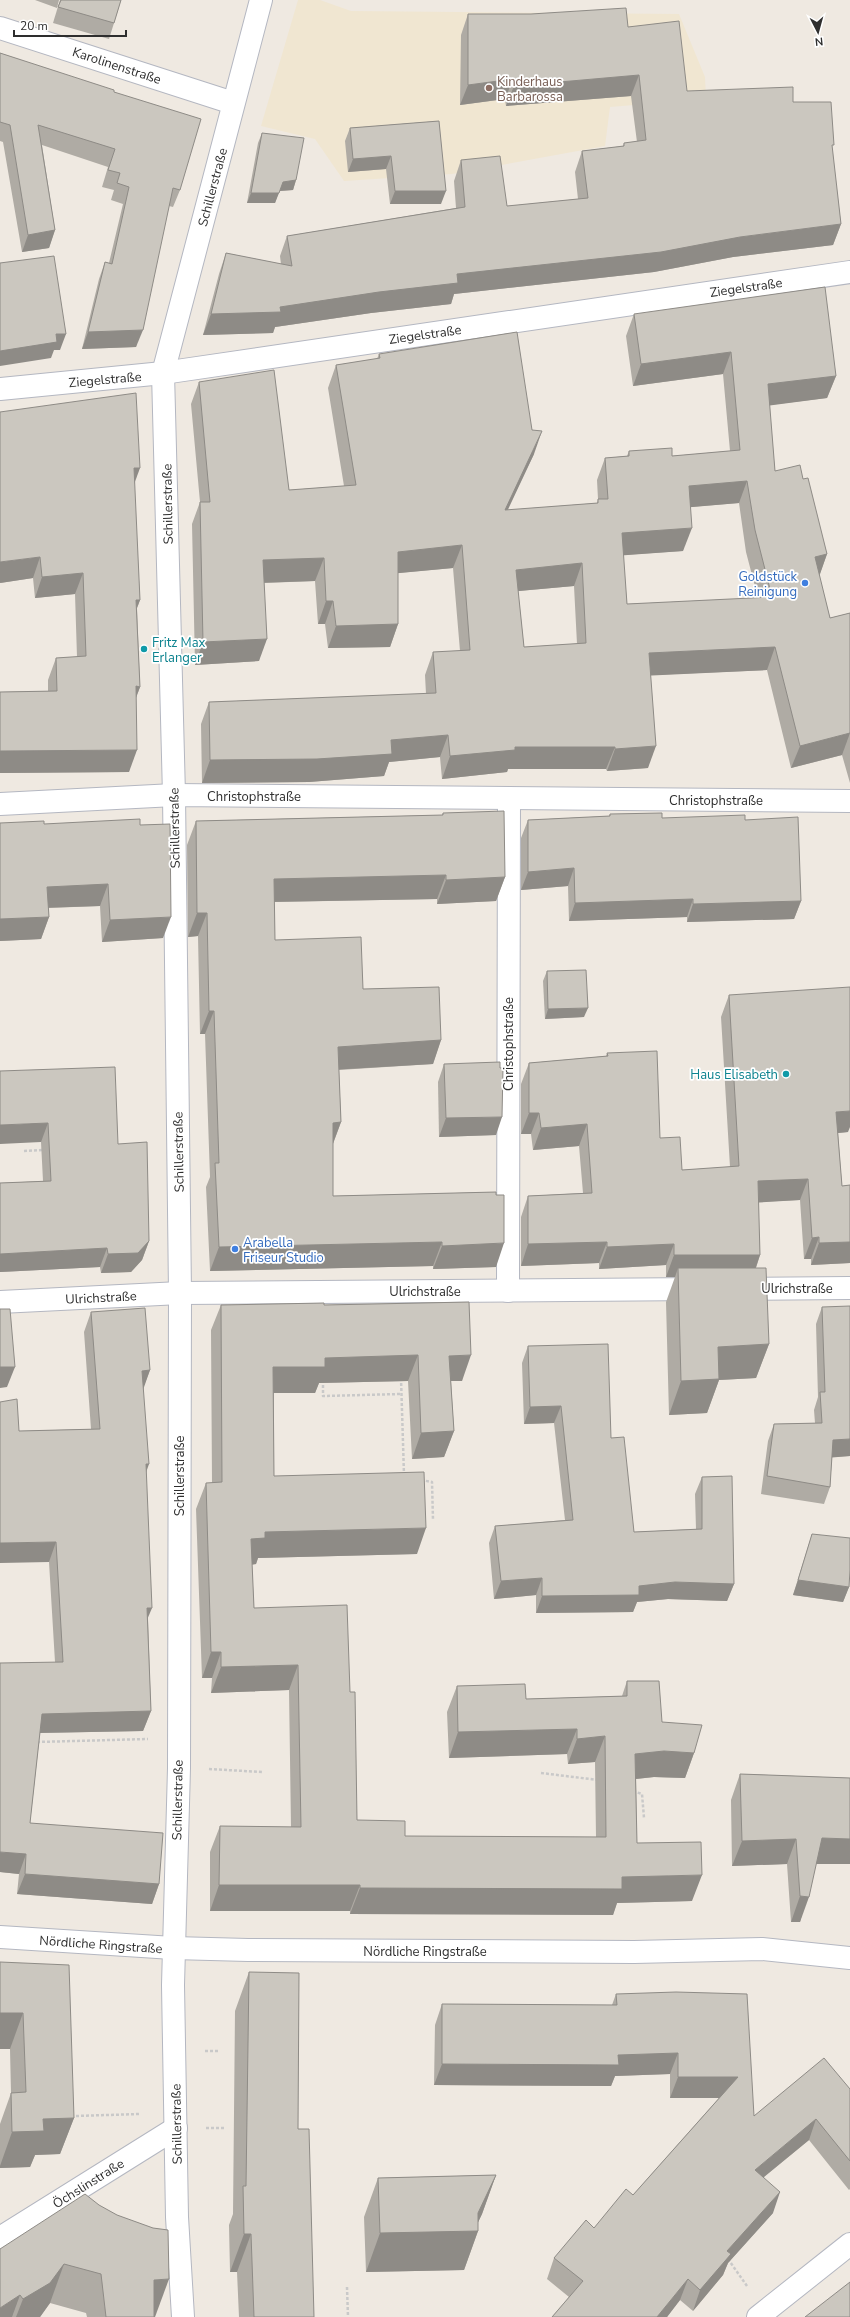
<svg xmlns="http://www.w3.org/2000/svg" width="850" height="2317" font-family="'Nunito Sans',sans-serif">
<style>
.education{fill:#f0e6d1}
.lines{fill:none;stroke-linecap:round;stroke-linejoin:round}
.street-casing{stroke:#b4b7c1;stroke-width:24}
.secondary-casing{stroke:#b4b7c1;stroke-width:24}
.path{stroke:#c9c9c9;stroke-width:2.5;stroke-dasharray:3 2;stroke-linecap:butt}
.street{stroke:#fff;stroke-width:22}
.secondary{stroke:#fff;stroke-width:22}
.wall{fill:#afaba4;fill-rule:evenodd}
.shaded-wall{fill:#8e8b86}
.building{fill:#cbc7bf;stroke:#8e8b86;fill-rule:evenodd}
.education-dot{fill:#8d6e63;stroke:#fff;stroke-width:1.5}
.shop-dot{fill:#3f7fe0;stroke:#fff;stroke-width:1.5}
.culture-dot{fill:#0f9aa8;stroke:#fff;stroke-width:1.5}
.labels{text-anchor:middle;stroke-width:3.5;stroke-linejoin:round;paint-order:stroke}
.street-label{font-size:13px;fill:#2e2e2e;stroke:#fff}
.education-label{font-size:13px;fill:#785e54;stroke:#fff;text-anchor:start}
.shop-label{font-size:13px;fill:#366cbe;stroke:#fff;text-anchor:end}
.culture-label{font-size:13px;fill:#0d838f;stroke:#fff;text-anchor:start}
</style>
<rect width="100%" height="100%" fill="#efe9e1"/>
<path class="education" d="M298,0h22l31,11 328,3 26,63 1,22 -96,8 -5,39 -153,28 -108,7 -29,-42 -54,-13z"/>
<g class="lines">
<defs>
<g id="street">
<path d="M0,28l233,75"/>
<path d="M0,389l163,-16 687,-101"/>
<path d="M0,804l174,-9 676,6"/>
<path d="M737,1289l113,-1"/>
<path d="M508,1291l1,-493"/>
<path d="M0,1302l180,-9 521,-4"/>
<path d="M0,2238l176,-110"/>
<path d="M183,2317l-6,-100 -4,-232 6,-217 1,-475 -6,-498 -11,-422 98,-373"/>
<path d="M758,2317l92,-73"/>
</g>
<path id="secondary" d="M0,1937l173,11 75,2 386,2 128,-3 88,9"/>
</defs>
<use href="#street" class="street-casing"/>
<use href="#secondary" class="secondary-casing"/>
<g class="path">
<path d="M24,1151l19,-1"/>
<path d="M401,1378l3,97"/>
<path d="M323,1380v16l78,-2"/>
<path d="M421,1480l11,2 1,38"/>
<path d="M37,1742l111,-3"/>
<path d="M209,1769l53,3"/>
<path d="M541,1773l57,7"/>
<path d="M633,1791l9,3 2,24"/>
<path d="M205,2051h14"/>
<path d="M76,2116l63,-2"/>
<path d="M206,2128h18"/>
<path d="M728,2259l19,27"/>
<path d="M347,2287l1,30"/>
</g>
<use href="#street" class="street"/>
<use href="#secondary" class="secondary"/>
</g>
<g class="wall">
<path d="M35,0h24l-2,8z"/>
<path d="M60,0h61l-7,23 -5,16 -56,-16z"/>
<path d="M468,14l160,13 59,64 106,11 39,49 9,73 -8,21 -100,12 -79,15 -200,22 -3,10 -80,9 -96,14 -2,6 -70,2 16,-61 7,-21 55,11 -1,-8 7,-20 169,-28 -2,-27 7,-21 46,46 71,-7 -3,-27 7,-21 41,-5 1,-3 13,-1 -6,-46 -125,10 -1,-7 -45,6 1,-70z"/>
<path d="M0,53l114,39 66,98 -7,17 -4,-1 -33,141 -54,2 17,-70 6,-17 4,1 14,-59 -12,-4 3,-10 -12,-3 6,-20 -66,-22 13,85 -6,18 -27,4 -19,-110 -3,-1z"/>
<path d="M439,121l2,83h-51l-4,-35 -38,3 -3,-31 5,-13z"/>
<path d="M262,133l34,47 -3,10 -14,1 -4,12h-28l11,-60z"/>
<path d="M634,314l202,62 -9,22 -58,7 6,66 28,8 24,75 -8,22 11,42 20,-5v170l-8,-28 -51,13 -24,-98 -116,5 -3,93 -41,3 -1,-2h-98l-1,3 -65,7 -2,-22 -51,5 -5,14 -75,6 -107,1 -1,-59 8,-22 217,-8 -1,-19 8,-23 27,-1 -7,-83 -55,5v51l-8,23 -62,1 -3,-24h-7l-3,-43 -51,2 -5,78 -64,4 -3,-141 8,-22 -9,-98 8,-22 90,108 55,-4 -16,-98 8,-23 41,-6 2,-5 155,100 -27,56 90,-7 1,-4 -1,-19 8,-22 22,-2 2,-5 43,5 58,-5 -7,-77 -90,12 -7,-50zM739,503l7,49 12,46 -131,6 -4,-49 60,-4 7,-44zM574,586l3,58 -53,3 -6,-56z"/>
<path d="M134,483l6,117 -3,8 3,79 -4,11 -7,74 -129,1v-81l48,-1v-11l8,-22 21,-1 -2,-63 -40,4 -2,-20 -33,5z"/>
<path d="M443,813l62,64 -9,24 -59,3v-5l-163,3 1,38 88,49 78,51 -8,24 -94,6 2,52 -8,22v52l163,-4v75l-63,2v-3l-223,5 -4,-84 4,-10 -5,-143h-5l-2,-98 -10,1 -1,-92 9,-24 246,-6z"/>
<path d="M610,814l52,4 83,2 56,81 -7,18 -107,3v-5l-118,4 -1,-35 -47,4v-52l7,-18 81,-4z"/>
<path d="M0,823l44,1 96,1 23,113 -61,4 -2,-36 -52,2 1,9 -8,22 -41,2z"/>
<path d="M547,971l37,46 -39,2 -2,-38z"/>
<path d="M729,995l119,137 -10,1 4,53 8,-1v78l-39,2v-6h-7l-4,-59 -42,2 2,53 -4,13 13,76 -13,34 -37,2 -12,33 -38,2 -3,-113 9,-25h-9v-12l-67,4v-6l-78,3v-49l7,-21 55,-3 -4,-47 -46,4 -2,-16h-10v-50l8,-21 77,-7 1,-3 53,85 22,32 48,-3 -9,-150z"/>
<path d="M444,1064l52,71 -57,2 -1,-55z"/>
<path d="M0,1071l118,73 31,97 -7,19 -11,12 -30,1 -1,-6 -100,5v-89l43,-2 -2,-39z"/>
<path d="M469,1302l-7,79h-11l3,50 -10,26 -32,2 -4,-78 -89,2 -4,10h-41v83l143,78 -159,4 -2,6 -4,1 2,43 96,84 7,128 48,16 191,1 -1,-75 -27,2 -1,-10 -118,4 -2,-46 10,-26 69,13 96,-3 5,-15 35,41 32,31 -9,25 -31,-1 -18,2 1,64 55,58 -75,2 -4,12 -263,-1v-3h-140v-59l10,-26 71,1 -2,-137 -78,3 1,-15h-10l-6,-169 10,-26h6l-1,-153 10,-25h103z"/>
<path d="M822,1307l28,149 -18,1 -2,30 -6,17 -63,-10 7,-53 6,-17 41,-1 -1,-13 4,-13 -2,-73z"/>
<path d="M91,1312l59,58 -7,18 3,85 2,146 3,92 -8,20 -103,2 -10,90 129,61 -7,20 -135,-10 2,-20 -19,-2 55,-210 -6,-100 -30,-131 72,-2 -7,-97z"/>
<path d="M528,1346l83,92 23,94 62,-3 -1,-35 7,-17 32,107 -7,17 -59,-2 -31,3 -4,10 -97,1v-18l-42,4 -5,-56 6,-17 70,-6 -11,-97 -30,1 -2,-61z"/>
<path d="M812,1534l37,53 -6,15 -50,-7 14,-45z"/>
<path d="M740,1774l110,4v86h-34l-16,58h-9l-4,-58 -55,2 -1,-66z"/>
<path d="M0,1962l74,156 -14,36 -25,1 -5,12 -30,1v-44l11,-31 -1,-44z"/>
<path d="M249,1972l49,157 16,188h-75l-2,-45h-7l-1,-47 4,-11 2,-203z"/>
<path d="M616,1994l138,122 96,-27v100l-1,1 -40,-50 -45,37 9,36 -45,50 -5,12 -30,36 -13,-11 -13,17h-115l17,-20 -22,-18 7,-21 40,-30 39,-33 86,-97h-49v-24l-55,2 -4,10 -177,-1 1,-60 7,-21 170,1z"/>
<path d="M496,2175l-14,39 -4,8v9l-14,39 -98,2 -2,-55 14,-39z"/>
<path d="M85,2194l70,123h-68l-1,-4 -36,-10 -10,14h-40z"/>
</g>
<g class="shaded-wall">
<path d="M639,75l-8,21 -125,10 8,-20z"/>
<path d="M513,79l-8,20 -45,6 8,-20z"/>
<path d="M391,156l-5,13 -38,3 5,-13z"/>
<path d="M296,180l-3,10 -14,1 4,-9z"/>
<path d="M395,191h51l-5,13h-51z"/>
<path d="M251,193h28l-4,10h-28z"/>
<path d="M841,224l-8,21 -100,12 -79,15 -200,22 -3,10 -80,9 -96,14 -2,6 -70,2 8,-21 69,-7 177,-33z"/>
<path d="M55,230l-6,18 -27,4 6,-17z"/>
<path d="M143,330l-7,17 -54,2 6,-17z"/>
<path d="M56,334h10l-6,16h-6l-3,8 -51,8v-15z"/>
<path d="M731,352l-8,22 -90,12 8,-22z"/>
<path d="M836,376l-9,22 -68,9 9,-23z"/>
<path d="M542,431l-8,23 -37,79 8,-23z"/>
<path d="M134,468h6l-8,22z"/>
<path d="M747,481l-8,22 -58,5 8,-22z"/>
<path d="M692,528l-9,23 -69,5 8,-23z"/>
<path d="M462,545l-9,23 -64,6 9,-22z"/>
<path d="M827,554l-8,23 -4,-20z"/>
<path d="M40,557l-7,21 -33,5v-21z"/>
<path d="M324,558l-9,23 -60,2 8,-23z"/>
<path d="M582,563l-8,23 -66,6 8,-22z"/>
<path d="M83,573l-8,21 -40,4 7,-21z"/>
<path d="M136,600h4l-8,21z"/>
<path d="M326,601h7l-8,23h-7z"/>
<path d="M398,624l-8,23 -62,1 8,-22z"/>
<path d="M267,639l-8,22 -64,4 8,-23z"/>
<path d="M775,647l-8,23 -126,6 8,-23z"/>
<path d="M136,686l4,1 -8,21z"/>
<path d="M850,733l-8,22 -51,13 9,-22z"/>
<path d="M448,735l-8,22 -51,5 -5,14 -75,6 -107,1 8,-23 181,-20z"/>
<path d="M656,746l-8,22 -41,3 8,-22z"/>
<path d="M515,747h100l-9,22h-98l-1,3 -65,7 8,-23z"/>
<path d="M137,750l-8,22 -129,1v-22z"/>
<path d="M574,868l-6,18 -47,4 7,-18z"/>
<path d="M446,875l-9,24 -171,3 8,-23z"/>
<path d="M505,877l-9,24 -59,3 9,-24z"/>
<path d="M108,884l-8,22 -61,2 8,-21z"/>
<path d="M693,899l-6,18 -118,4 6,-18z"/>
<path d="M801,901l-7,18 -107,3 6,-18z"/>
<path d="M197,913h10l-9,23 -10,1z"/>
<path d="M49,917l-8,22 -41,2v-22z"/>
<path d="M171,917l-8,21 -61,4 8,-22z"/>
<path d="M588,1008l-4,9 -39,2 3,-10z"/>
<path d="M209,1011h5l-9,23h-5z"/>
<path d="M441,1040l-8,24 -103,6 8,-23z"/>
<path d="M850,1111v16l-2,5 -20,2 8,-22z"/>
<path d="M529,1113h10l-8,21h-10z"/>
<path d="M502,1117l-6,18 -57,2 7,-19z"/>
<path d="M341,1122l-9,24 1,-23z"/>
<path d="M48,1123l-7,19 -41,2v-19z"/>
<path d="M587,1124l-8,22 -46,4 8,-22z"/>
<path d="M808,1179l-8,21 -50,3 8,-22z"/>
<path d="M819,1237l-8,22h-7l8,-21z"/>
<path d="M149,1241l-7,19 -11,12 -30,1 7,-19z"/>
<path d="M442,1242l-9,24 -223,5 9,-24z"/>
<path d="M607,1242l-8,21 -78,3 7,-22z"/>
<path d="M850,1242v21l-39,2 8,-22z"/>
<path d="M504,1243l-8,24 -63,2 9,-23z"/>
<path d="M674,1244l-8,21 -67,4 8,-22z"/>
<path d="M107,1248l-7,19 -100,5v-18z"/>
<path d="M674,1255h86l-7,21 -75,-8 -3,9h-9z"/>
<path d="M769,1344l-13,34 -37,2 -12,33 -38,2 12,-34 37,-34z"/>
<path d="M418,1355l-10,26 -89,2 -4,10h-51l9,-26 52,-9z"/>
<path d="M471,1355l-9,26h-22l9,-25z"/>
<path d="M0,1367h15l-8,20 -7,1z"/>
<path d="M150,1370l-7,20 -1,-19z"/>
<path d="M561,1406l-7,17 -30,1 6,-17z"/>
<path d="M454,1431l-10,26 -32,2 9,-26z"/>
<path d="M850,1439v17l-24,2 7,-18z"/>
<path d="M146,1464h3l-7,20z"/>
<path d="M426,1528l-9,26 -159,4 -2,6 -14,1 9,-26 14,-7z"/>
<path d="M56,1542l-7,20 -49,1v-20z"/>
<path d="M542,1578l-6,17 -42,4 7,-18z"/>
<path d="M798,1580l51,7 -6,15 -50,-7z"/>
<path d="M675,1582l59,2 -7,17 -59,-2 -31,3 -4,10 -97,1 6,-17z"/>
<path d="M147,1608h5l-8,19z"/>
<path d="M211,1652h10l-9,26h-10z"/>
<path d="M298,1665l-9,25 -78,3 10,-26z"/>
<path d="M151,1711l-8,20 -108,2 7,-19z"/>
<path d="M577,1729l-10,25 -118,4 9,-26z"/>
<path d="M605,1736l-10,26 -27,2 9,-25z"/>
<path d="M664,1751l30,2 -9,25 -31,-1 -28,3 9,-26z"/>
<path d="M822,1838l28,1v25h-38z"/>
<path d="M796,1839l-9,25 -55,2 10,-25z"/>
<path d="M0,1852l26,2 -7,20 -19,-2z"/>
<path d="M25,1874l134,10 -7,20 -135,-10z"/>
<path d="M702,1875l-10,26 -75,2 -4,12 -263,-1 10,-26 262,-11z"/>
<path d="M219,1885h141l-10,26h-140z"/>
<path d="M800,1896l9,1 -9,25h-9z"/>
<path d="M0,2013h23l-13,36h-10z"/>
<path d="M678,2053l-8,21 -55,2 -4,10 -177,-1 8,-21 176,-9z"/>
<path d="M678,2077h60l-8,21h-60z"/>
<path d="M74,2118l-14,36 -25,1 -5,12 -30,1v-2l12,-34 31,-13z"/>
<path d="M816,2119l-7,21 -61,50 7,-20z"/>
<path d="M496,2175l-14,39 -8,17h4l-14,39 -98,2 14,-39 98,-20z"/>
<path d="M780,2192l-7,21 -45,50 -5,12 -30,36 7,-21 27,-39z"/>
<path d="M244,2234h7l-14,38h-7z"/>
<path d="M64,2264l-14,39 -10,14h-24l7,-18z"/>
<path d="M169,2279l-14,38h-15l14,-37z"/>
<path d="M688,2279l-8,21 -13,17h-10z"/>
<path d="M20,2295l-8,22h-12v-9z"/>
</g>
<g class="building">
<path d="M61,0h60l-7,23 -56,-16z"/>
<path d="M626,8l2,19 51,-6 8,70 106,-4v15h38l3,43h-2l9,79 -101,13 -79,15 -204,22 1,9 -79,9 -99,15 1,5 -70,2 15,-61 66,13 -5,-30 178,-29 -4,-47 39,-4 7,50 81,-8 -6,-47 42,-5v-3l22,-3 -7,-65 -125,11 -1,-7 -45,6v-71h63z"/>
<path d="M0,53l114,37v2l87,27 -21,71 -7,-2 -30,142 -55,2 17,-70 7,2 17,-77 -12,-4 3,-10 -12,-3 7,-21 -77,-24 17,105 -27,5 -18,-110 -10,-3z"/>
<path d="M439,121l7,70h-51l-4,-35 -38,3 -3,-31z"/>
<path d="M262,133l42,5 -8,42 -13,2 -4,11h-28z"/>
<path d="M54,256l12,78h-10l1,8 -57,9v-88z"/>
<path d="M825,287l11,89 -68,8 7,87 25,-6 3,14 5,-1 19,76 -12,3 15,61 20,-5v120l-50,13 -25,-99 -126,6 7,93 -41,3v-2h-100v3l-65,6 -2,-21 -57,5 1,14 -75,5 -107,1 -1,-58 227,-9 -3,-41 37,-2 -8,-105 -64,7v72l-62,2 -3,-25h-7l-2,-43 -61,2 4,79 -64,3 -3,-140h10l-11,-120 75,-12 15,120 67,-5 -20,-120 44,-7 -1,-4 138,-22 15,98 10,1 -37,79 93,-7v-4h10l-3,-41 24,-2v-5l43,-3v8l68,-6 -9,-98 -90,12 -7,-50zM747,481l8,49 17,67 -145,7 -5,-71 70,-5 -3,-42zM582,563l4,80 -62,4 -8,-77z"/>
<path d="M136,393l4,75h-6l6,132h-4l4,87 -4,-1 1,64 -137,1v-59l57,-1 -1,-33 30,-2 -3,-83 -41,4 -2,-20 -40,5v-150z"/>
<path d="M504,811l1,66 -59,3v-5l-172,4 1,61 86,-3 2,52 76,-2 2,53 -103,7 3,75 -8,1v73l163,-4v3h8v48l-62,3v-4l-223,5 -4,-84h4l-5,-152h-5l-2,-98h-10l-1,-92 247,-6v-2z"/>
<path d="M662,813v5l83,-3v5l53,-3 3,84 -108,3v-5l-118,4 -1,-35 -46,4v-52l82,-4v-2z"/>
<path d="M140,819v6l30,-1 1,93 -61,3 -2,-36 -61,3 2,30 -49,2v-96l44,-2v3z"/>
<path d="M586,970l2,38 -40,1 -1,-38z"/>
<path d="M850,987v124l-14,1 6,74 8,-1v57l-31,1v-6l-7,1 -4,-59 -50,2 2,74h-86v-11l-67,3v-5l-79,2v-48l64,-3 -5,-69 -46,4 -2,-15h-10v-50l79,-7 -1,-3 50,-2 3,87 20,-1 2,33 57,-4 -10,-171z"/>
<path d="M500,1062v6h3l-1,49 -56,1 -2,-54z"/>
<path d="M115,1067l3,77 29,-2 2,99 -11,12 -30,1 -1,-6 -107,6v-71l51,-2 -3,-58 -48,2v-54z"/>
<path d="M678,1268h88l3,76 -51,3 1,32 -38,2z"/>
<path d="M469,1302l2,53 -22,1 5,75 -33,2 -3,-78 -93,3v9h-52l1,109 150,-4 2,56 -161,4v6l-14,1 3,69 93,-3 3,87h5l2,128 48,1v15l201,1 -1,-101 -28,3v-10l-119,3 -1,-46 68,-2 1,15 101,-3v-15h32l3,41 40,3 -8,28 -30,-2 -29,3 2,89 64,-1 1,33 -80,2v12l-262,-1v-3h-141l1,-59 81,1 -3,-162 -77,2v-15h-10l-5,-169 16,-1 -1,-177 103,-2v2z"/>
<path d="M850,1306v133l-17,1 -3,47 -63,-11 7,-52 48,-1 -2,-31h5l-3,-85z"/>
<path d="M145,1308l5,62 -8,1 7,93h-3l6,144h-5l4,103 -109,3 -12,109 133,10 -4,51 -134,-10 1,-20 -26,-2v-189l63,-1 -7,-120 -56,1v-141l17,-3 2,32 81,-2 -9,-117z"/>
<path d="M0,1309h10l5,58h-15z"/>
<path d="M608,1344l3,94 13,-1 10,95 68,-3v-52l30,-1 2,108 -59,-2 -36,4v9l-97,1v-18l-41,3 -6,-55 78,-6 -12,-114 -31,1 -2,-61z"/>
<path d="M812,1534l38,4v32l-1,17 -51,-7z"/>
<path d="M740,1774l110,4v61l-28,-1 -13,59 -9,-1 -4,-57 -54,2z"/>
<path d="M0,1962l69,3 5,153 -31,1 1,12 -32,1 -1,-39 15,-1 -3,-79h-23z"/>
<path d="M249,1972l50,1 -1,156h11l5,188h-60l-3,-83h-7l-1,-48h3z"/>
<path d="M676,1992l71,2 7,122 70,-58 26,31v72l-34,-42 -61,51 25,22 -53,59 4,3 -31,36 -12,-11 -31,38h-105l31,-36 -29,-23 32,-38 8,8 32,-39 7,6 105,-118h-60v-24l-60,2 1,10 -177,-1v-60l175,1 -1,-11z"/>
<path d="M496,2175l-18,38v18l-98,2 -2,-55z"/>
<path d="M85,2194l14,11 18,10 36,13 15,2 1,49 -15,1v37h-48l-5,-43 -37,-10 -14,19 -27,16 -3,-4 -20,13v-59z"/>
<path d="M850,2282v35h-45z"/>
</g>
<circle class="education-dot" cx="489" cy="88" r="4"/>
<g class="shop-dot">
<circle cx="805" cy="583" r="4"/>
<circle cx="235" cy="1249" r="4"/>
</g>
<g class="culture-dot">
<circle cx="144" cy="649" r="4"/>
<circle cx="786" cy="1074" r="4"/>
</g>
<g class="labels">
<g class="street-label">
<text transform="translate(117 65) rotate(18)" y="5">Karolinenstraße</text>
<text transform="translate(212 187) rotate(-75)" y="5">Schillerstraße</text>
<text transform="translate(746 287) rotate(-8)" y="5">Ziegelstraße</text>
<text transform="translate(425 334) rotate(-8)" y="5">Ziegelstraße</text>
<text transform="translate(105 379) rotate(-5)" y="5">Ziegelstraße</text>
<text transform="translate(167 504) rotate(-91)" y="5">Schillerstraße</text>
<text x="254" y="801">Christophstraße</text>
<text x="716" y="805">Christophstraße</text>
<text transform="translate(174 828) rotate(-91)" y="5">Schillerstraße</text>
<text transform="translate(508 1044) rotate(-90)" y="5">Christophstraße</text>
<text transform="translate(178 1152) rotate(-91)" y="5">Schillerstraße</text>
<text x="797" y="1293">Ulrichstraße</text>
<text x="425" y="1296">Ulrichstraße</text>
<text transform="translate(101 1297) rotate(-3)" y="5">Ulrichstraße</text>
<text transform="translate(179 1476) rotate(-90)" y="5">Schillerstraße</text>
<text transform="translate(177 1800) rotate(-89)" y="5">Schillerstraße</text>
<text transform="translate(101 1944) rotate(4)" y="5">Nördliche Ringstraße</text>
<text x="425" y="1956">Nördliche Ringstraße</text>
<text transform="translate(176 2124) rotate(-91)" y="5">Schillerstraße</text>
<text transform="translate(88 2183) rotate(-32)" y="5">Öchslinstraße</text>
</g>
<g class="education-label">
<text x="497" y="86">Kinderhaus<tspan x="497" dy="15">Barbarossa</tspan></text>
</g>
<g class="shop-label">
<text x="797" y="581">Goldstück<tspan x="797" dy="15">Reinigung</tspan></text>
<text x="243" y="1247" text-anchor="start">Arabella<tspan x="243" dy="15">Friseur Studio</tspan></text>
</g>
<g class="culture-label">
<text x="152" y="647">Fritz Max<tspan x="152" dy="15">Erlanger</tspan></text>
<text x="778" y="1079" text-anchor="end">Haus Elisabeth</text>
</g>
</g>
<g transform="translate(818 32) rotate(174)" stroke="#ffffff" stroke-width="3" paint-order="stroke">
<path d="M0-3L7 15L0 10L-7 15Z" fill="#2e2e2e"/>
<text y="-6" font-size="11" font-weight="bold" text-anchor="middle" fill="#2e2e2e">N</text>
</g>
<path d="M14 30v6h112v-6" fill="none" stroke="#2e2e2e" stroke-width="2"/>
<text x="20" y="30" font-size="12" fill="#2e2e2e" stroke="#ffffff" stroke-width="3" paint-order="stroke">20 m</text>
</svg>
